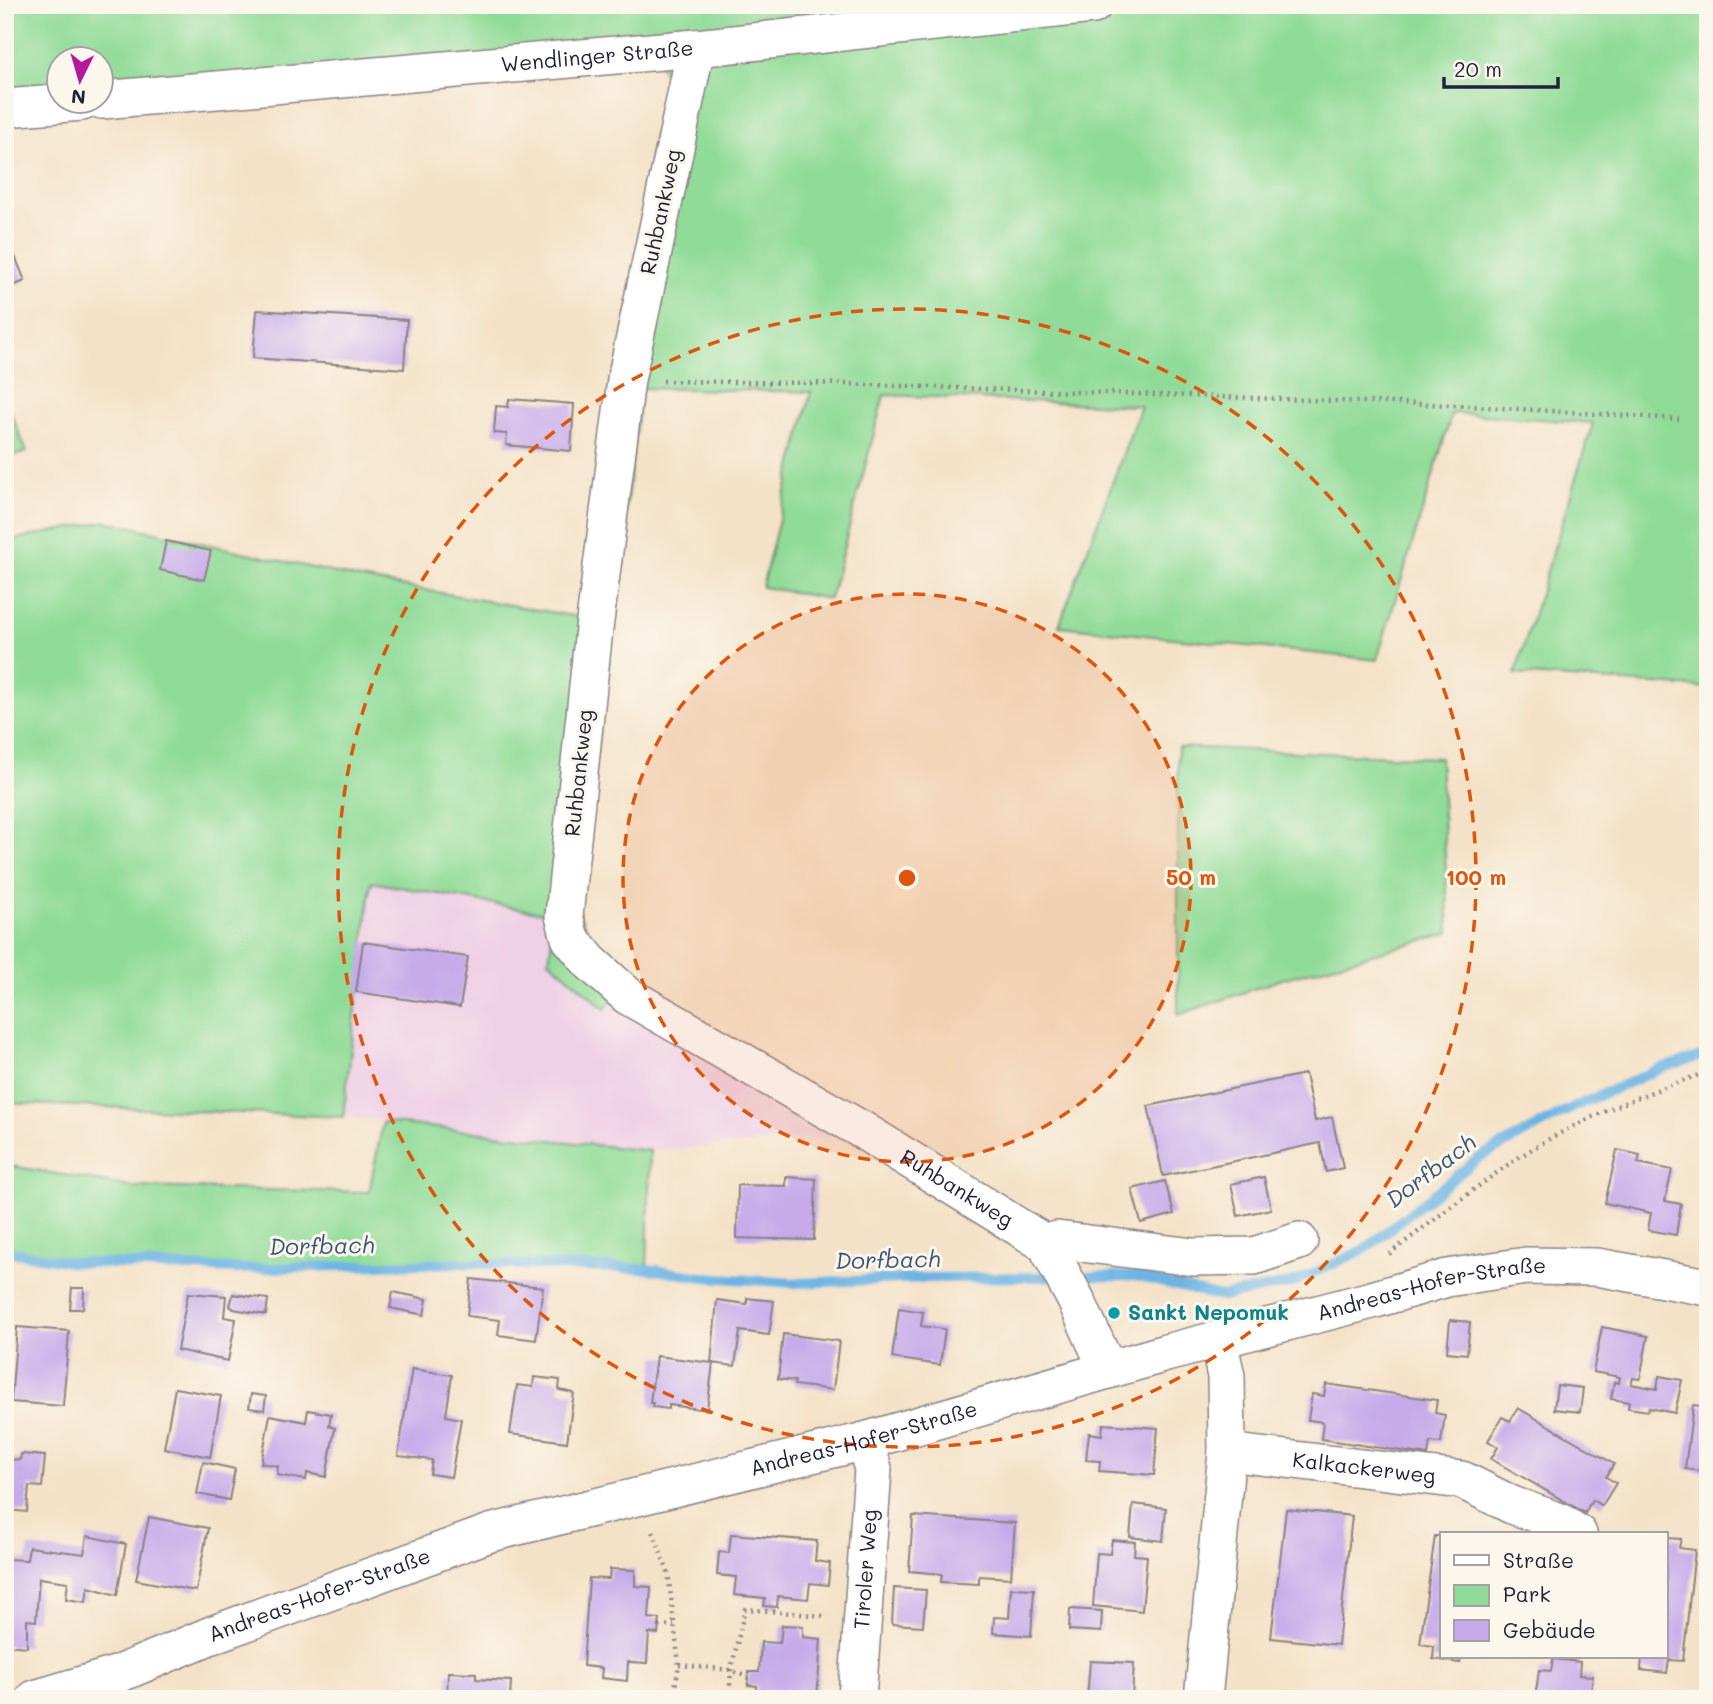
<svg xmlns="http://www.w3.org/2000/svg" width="1713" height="1704" font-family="Mali,sans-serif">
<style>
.built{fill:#efd0e5}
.green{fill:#90db97;stroke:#597e69;stroke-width:2;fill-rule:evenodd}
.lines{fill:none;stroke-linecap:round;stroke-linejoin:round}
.stream{stroke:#6cb3e3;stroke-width:10}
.building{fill:#c6aaea}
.minor-casing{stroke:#8b8282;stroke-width:40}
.path{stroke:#8b8282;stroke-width:4.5;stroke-dasharray:2 5;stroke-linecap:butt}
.minor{stroke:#fff;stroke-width:37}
.ring{fill:none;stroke:#de560e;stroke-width:3.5;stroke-dasharray:12 9}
.culture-dot{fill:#0f9aa8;stroke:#fbf7ec;stroke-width:2.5}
.labels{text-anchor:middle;stroke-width:6;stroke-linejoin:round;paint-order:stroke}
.street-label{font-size:21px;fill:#22223b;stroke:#fbf7ec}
.culture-label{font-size:21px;font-weight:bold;fill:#0d838f;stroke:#fbf7ec;text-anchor:start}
.water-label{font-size:23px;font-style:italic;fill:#3c5576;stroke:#fbf7ec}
.centre{fill:#de560e;stroke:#fbf7ec;stroke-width:3.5}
.ring-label{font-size:21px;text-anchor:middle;font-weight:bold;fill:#de560e;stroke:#fbf7ec;stroke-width:6;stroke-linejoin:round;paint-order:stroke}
</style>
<rect width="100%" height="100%" fill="#fbf7ec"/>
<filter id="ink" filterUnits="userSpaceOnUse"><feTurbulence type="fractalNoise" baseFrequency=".0143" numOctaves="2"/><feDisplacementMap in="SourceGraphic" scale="14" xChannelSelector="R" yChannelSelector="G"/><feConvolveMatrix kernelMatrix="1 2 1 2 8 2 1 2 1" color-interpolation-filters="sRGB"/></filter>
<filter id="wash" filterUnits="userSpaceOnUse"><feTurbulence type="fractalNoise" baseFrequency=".00686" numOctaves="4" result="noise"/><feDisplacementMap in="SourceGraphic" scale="28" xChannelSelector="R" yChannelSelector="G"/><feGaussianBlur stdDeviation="1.57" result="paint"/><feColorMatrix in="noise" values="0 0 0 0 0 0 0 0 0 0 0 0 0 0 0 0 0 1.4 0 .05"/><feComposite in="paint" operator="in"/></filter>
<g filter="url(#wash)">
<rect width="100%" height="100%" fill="#f4e2c8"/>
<path class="built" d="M371,882l185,33 49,94 10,-13 233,140 -198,15 -307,-34z"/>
<g class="green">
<path d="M5,5h1703v683l-193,-14 78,-251 -141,-10 -75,247 -318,-34 82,-220 -257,-11 -54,204 -68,-12 49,-195 -170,-4 -64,520 38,88 -10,13 -56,-49 6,-45 -184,-33 -28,235 -338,-14v-562l101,-20 255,58 223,39 86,-533 -14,-28 -651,61zM60,60h42v42h-42z"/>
<path d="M5,399l22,53 -22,6z"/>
<path d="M1178,747l262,11 9,175 -167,46 -104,36z"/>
<path d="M383,1122l267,29 -3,118 -192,-6 -220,6 -165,-7 -65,-11v-86l127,22 237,5z"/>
</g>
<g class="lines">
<path class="stream" d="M5,1251l65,11 165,7 220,-6 192,6 56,8 93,6 134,-5 205,-2 86,21 71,-14 73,-34 115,-92 96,-51 83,-37 49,-15"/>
</g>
<g id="blocks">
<g class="building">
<path d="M5,231l20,50 -20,8z"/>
<path d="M257,310l150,10 -3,49 -151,-11z"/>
<path d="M509,399l65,5 -3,47 -65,-6 1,-11 -13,-1 2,-27 12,1z"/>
<path d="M166,541l45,10 -7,29 -44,-10z"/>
<path d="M363,942l105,15 -8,50 -104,-15z"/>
<path d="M1305,1074l10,47 17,-4 11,51 -17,4 -6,-29 -157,33 -15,-70z"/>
<path d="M1617,1150l23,5 -2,8 34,7 -7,31 16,3 -5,31 -28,-5 3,-17 -46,-10z"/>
<path d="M1707,1152h1v28l-7,-1z"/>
<path d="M786,1177l30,2 -2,61 -77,-2 1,-53 48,1z"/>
<path d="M1264,1177l7,32 -33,7 -7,-32z"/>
<path d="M1165,1181l9,33 -33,9 -9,-34z"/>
<path d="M471,1279l72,8 -7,53 -38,-5 2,-15 -33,-4z"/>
<path d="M72,1288h12l-1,21h-13z"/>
<path d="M393,1292l34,7 -3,16 -34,-7z"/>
<path d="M188,1293l38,3 -2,21 12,2 -8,42 -51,-11z"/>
<path d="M233,1294l35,5 -2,16 -32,-6 -4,-3z"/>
<path d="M747,1298l27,3 -5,34 -29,-4 -5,35 -24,-3 6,-63 30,4z"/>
<path d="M899,1308l24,4 -2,14 24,3 -5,36 -48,-7z"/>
<path d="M1450,1320l20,2 -3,32 -20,-2z"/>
<path d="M17,1327l52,4 -6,75 -52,-4z"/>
<path d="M1602,1327l46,9 -8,43 -7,-1 -2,6 26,5 2,-13 23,4 -7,33 -26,-5 -1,3 -20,-3 1,-6 -18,-3 3,-17 5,1 1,-6 -27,-5z"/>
<path d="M783,1334l56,7 -6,49 -39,-5 1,-4 -17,-2z"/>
<path d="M656,1356l57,7 -6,47 -38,-5v4l-17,-2 1,-4h-3z"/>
<path d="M412,1369l40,6 -6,41 15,3 -10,58 -21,-3 2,-14 -34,-4z"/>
<path d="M534,1377l26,3 -1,10 15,3 -7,49 -57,-8 7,-49 16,2z"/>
<path d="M1326,1384l111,16 -2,13 10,2 -4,28 -11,-1 -2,13 -107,-16 2,-17 -15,-2 4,-26 12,2z"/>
<path d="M1557,1385l26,3 -3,24 -26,-3z"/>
<path d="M175,1388l46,8 -11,61 -46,-9z"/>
<path d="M251,1394l15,2 -2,14 -15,-2z"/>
<path d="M1693,1405l15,2v65l-23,-3z"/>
<path d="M1518,1408l96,56 -8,13 10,6 -14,23 -10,-6 -7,13 -94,-54 7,-12 -10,-6 14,-24 8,4z"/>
<path d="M308,1410l23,4 -2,12 6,2 -9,49 -19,-4 -1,7 -29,-5 1,-9 -17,-3 9,-48 36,7z"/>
<path d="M1103,1424l55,4 -4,47 -55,-4 1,-10 -14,-1 3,-27 13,2z"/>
<path d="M21,1454l24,2 -3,31 -13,-1 -2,26 -19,-2 -1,14h-2v-65l15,1z"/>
<path d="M203,1462l32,7 -6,31 -32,-6z"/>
<path d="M1133,1504l33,4 -3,33 -33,-4z"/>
<path d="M1286,1509l66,7 -14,129 -67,-7z"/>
<path d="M913,1516l102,7 -4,55 -32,-2v8l-38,-2 1,-8 -33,-3z"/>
<path d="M149,1517l59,11 -12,63 -60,-11z"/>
<path d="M731,1534l86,7 -2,20 15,2 -2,22 -18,-2 -2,16 -30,-3 -1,11 -13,-1 1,-8 -31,-3 2,-18 -19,-2 2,-23 10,1z"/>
<path d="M87,1536l39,8 -9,51 -29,-8 -2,15 -20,-3 2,-17 -29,-4 -3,43 -9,-1v27l-22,-2v-86l22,1 2,-13 55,7z"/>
<path d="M1435,1536h7v121h19l-1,6 -27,-4 1,-13 -14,-2z"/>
<path d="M1666,1538l15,1 -2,9 16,2 -12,111 -14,-1 -2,13 -26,-3 1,-13h24z"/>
<path d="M1112,1540l23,2 -1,13 13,1 -5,55 -49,-5 4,-53 13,1z"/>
<path d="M610,1569l25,1v16l16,1 -2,31 11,1 -2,15 -9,-1 -2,30 -19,-1 -1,19 -26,-3 1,-10 -19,-2 6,-88 20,1z"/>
<path d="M894,1588l32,2 -3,36 -31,-2z"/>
<path d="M1011,1588l23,1 -3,47 -38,-3 1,-16 15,1z"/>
<path d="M1070,1609l32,2 -1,21 -32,-2z"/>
<path d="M782,1625l21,1v11l18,2 -4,60h-61l1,-13 -9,-1 1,-13h10l2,-30 19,1z"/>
<path d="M1553,1659l27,3 -1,13 14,1 -3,23h-55l4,-29 12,1z"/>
<path d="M1090,1661l44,2 -2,36h-45z"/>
<path d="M448,1672l28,1v6l35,2 -1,18h-63z"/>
</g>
</g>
</g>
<g filter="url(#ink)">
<use href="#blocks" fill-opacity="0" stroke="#8b8282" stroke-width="2"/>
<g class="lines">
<defs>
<g id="minor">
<path id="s1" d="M696,48l-70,332 -32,249 -30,287 6,22 20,24 38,34 234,134 184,114 30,56 32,70"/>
<path id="s2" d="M102,100l594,-52 397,-43"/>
<path d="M5,108l77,-6"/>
<path d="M1046,1244l11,-4 136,17 61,-1 45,-15"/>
<path id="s3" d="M1227,1452l235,28 50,25 48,17 18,12"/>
<path id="s4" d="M35,1699l81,-24 98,-41 276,-101 375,-92 301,-88 206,-53 75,-22 79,-12 71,1 111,20"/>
<path id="s5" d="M857,1699l16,-230 -8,-28"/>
<path d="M1203,1699l24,-247 -1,-76 -8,-36"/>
</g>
</defs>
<use href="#minor" class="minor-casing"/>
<g class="path">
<path d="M663,381l150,2 641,22 225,14"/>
<path d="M1389,1254c40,-30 79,-61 120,-90 60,-41 130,-69 199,-92"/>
<path d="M653,1532l15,40 11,93 -6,34"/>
<path d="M659,1626l15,-1"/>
<path d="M679,1665l52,5 18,8"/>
<path d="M729,1699l2,-29 14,-61 79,7"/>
</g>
<use href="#minor" class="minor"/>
</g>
</g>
<circle cx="907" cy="878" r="284" fill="#de560e" fill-opacity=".12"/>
<g class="ring">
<circle cx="907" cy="878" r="284"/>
<circle cx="907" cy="878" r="569"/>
</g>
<circle class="culture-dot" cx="1114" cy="1313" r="7"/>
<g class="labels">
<g class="street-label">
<text dy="7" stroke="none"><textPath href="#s2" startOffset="497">Wendlinger Straße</textPath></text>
<text transform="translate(661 212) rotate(-78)" y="7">Ruhbankweg</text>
<text transform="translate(579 773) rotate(-84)" y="7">Ruhbankweg</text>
<text dy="7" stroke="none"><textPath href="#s1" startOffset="1365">Ruhbankweg</textPath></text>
<text dy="7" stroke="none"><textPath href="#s4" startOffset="1458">Andreas-Hofer-Straße</textPath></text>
<text dy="7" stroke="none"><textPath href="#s4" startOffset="870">Andreas-Hofer-Straße</textPath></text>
<text dy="7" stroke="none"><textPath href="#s3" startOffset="138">Kalkackerweg</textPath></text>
<text dy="7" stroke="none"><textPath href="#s5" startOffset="130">Tiroler Weg</textPath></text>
<text dy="7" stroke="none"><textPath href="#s4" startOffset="303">Andreas-Hofer-Straße</textPath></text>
</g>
<g class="culture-label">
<text x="1128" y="1320">Sankt Nepomuk</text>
</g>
<g class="water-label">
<text transform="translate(1431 1171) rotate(-37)" y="8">Dorfbach</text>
<text transform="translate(322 1246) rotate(-1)" y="8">Dorfbach</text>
<text transform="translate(888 1260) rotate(-1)" y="8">Dorfbach</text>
</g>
</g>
<circle cx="907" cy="878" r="10" class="centre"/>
<g class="ring-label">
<text x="1191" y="885">50 m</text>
<text x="1476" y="885">100 m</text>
</g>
<rect width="1713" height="1704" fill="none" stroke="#fbf7ec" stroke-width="28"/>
<rect x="1440" y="1532" width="228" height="126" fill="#fbf7ec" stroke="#a4a2a5" stroke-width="2"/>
<rect x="1454" y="1555" width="35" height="10" fill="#ffffff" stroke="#a4a2a5" stroke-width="2"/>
<text x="1503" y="1568" font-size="21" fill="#22223b">Straße</text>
<rect x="1454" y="1585" width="35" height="21" fill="#90db97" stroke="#a4a2a5" stroke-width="2"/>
<text x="1503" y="1602" font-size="21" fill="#22223b">Park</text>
<rect x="1454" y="1620" width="35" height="21" fill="#c6aaea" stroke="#a4a2a5" stroke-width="2"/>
<text x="1503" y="1638" font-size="21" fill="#22223b">Gebäude</text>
<g transform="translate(80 80) rotate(185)"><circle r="33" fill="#fbf7ec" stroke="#a4a2a5" stroke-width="2"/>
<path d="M0-5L12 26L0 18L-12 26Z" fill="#b5179e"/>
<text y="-10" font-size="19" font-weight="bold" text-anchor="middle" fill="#22223b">N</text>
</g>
<path d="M1444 77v10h114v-10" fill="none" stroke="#22223b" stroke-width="3.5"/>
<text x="1454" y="77" font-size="21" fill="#22223b" stroke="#fbf7ec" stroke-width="5" paint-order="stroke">20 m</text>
</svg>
